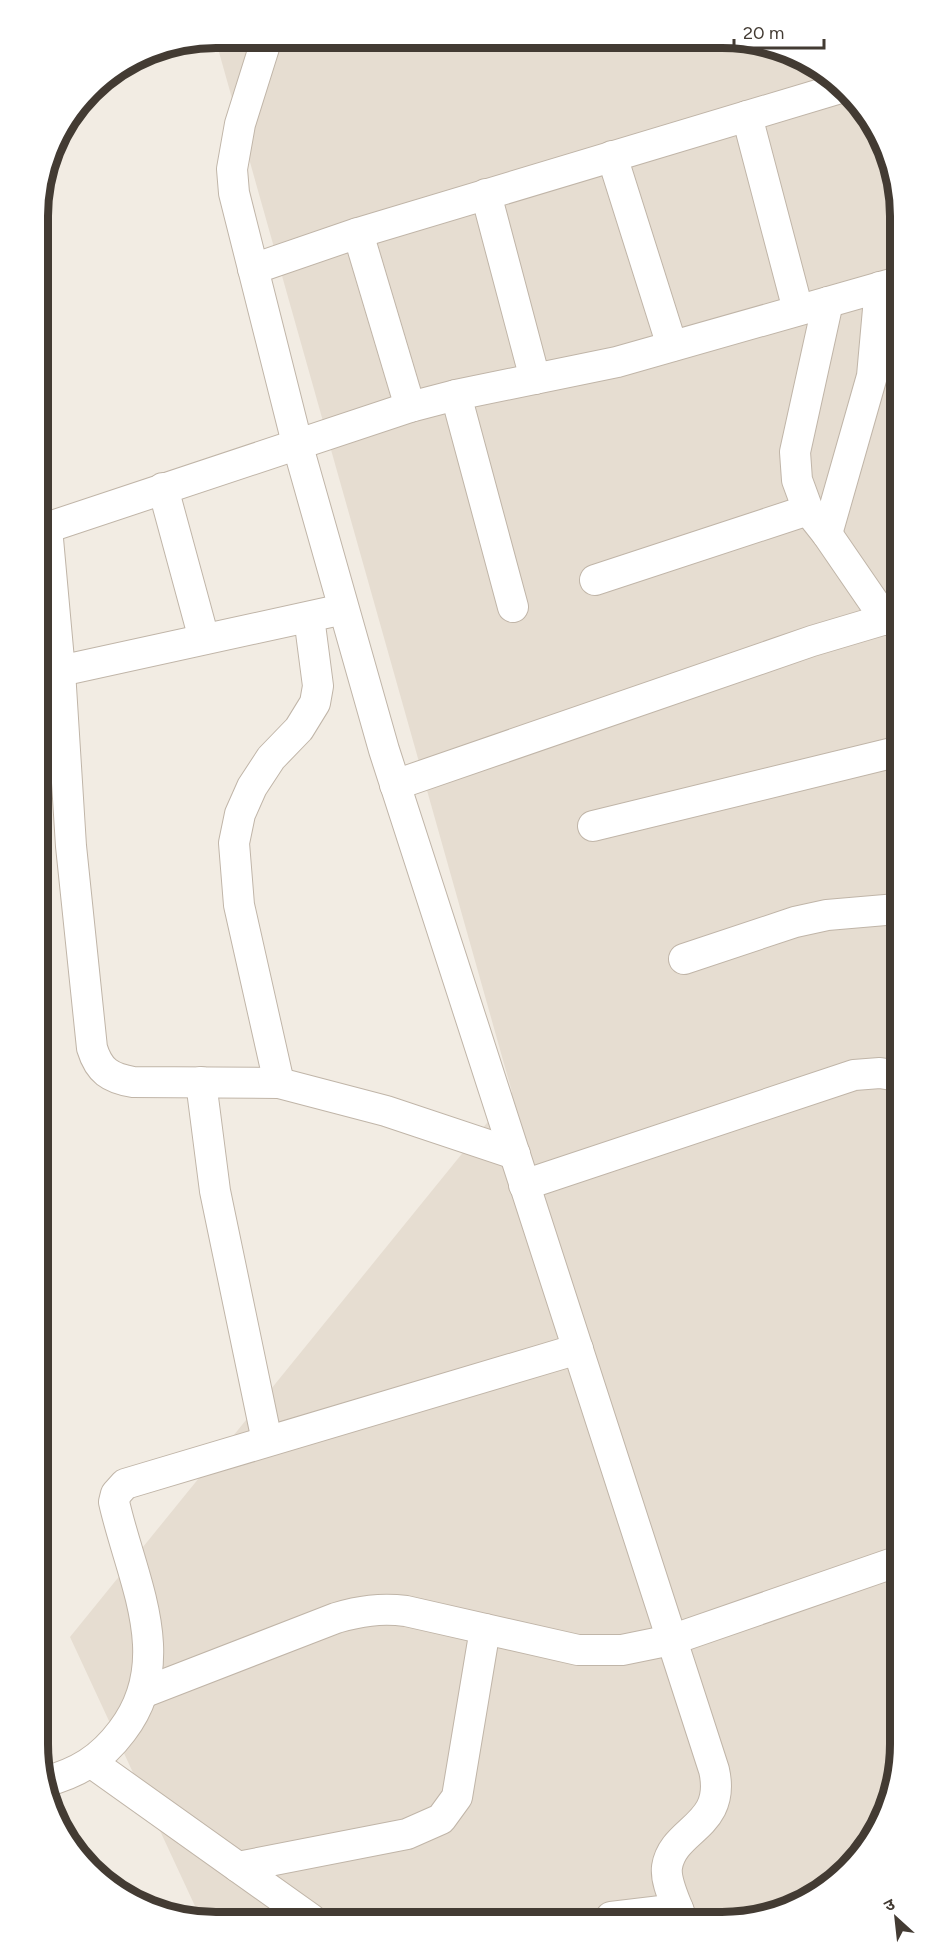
<svg xmlns="http://www.w3.org/2000/svg" width="938" height="1960" font-family="Figtree,'Noto Sans Devanagari',sans-serif">
<style>
.residential{fill:#e6ddd1}
.lines{fill:none;stroke-linecap:round;stroke-linejoin:round}
.street-casing{stroke:#c0b5a8;stroke-width:32}
.street{stroke:#fff;stroke-width:30}
.rim{fill:none;stroke:#433b33;stroke-width:8}
</style>
<rect width="100%" height="100%" fill="#f2ece3"/>
<path class="residential" d="M215,38l541,3 84,41 31,35 23,53 6,1586 -13,56 -31,49 -35,32 -53,23 -567,3 -131,-282 442,-545z"/>
<g class="lines">
<defs>
<g id="street">
<path d="M267,38l-27,86 -8,45 2,24 63,250 87,307 330,1020c13,57 -41,58 -47,97 -2,15 9,35 14,50"/>
<path d="M747,116l51,194"/>
<path d="M612,156l60,190"/>
<path d="M486,194l49,185"/>
<path d="M358,233l52,174"/>
<path d="M253,269l105,-36 486,-146"/>
<path d="M828,302l-33,150 2,28 11,30 19,24 59,86"/>
<path d="M456,395l57,212"/>
<path d="M163,488l41,151"/>
<path d="M47,528l13,143 11,175 21,202c7,23 18,30 41,34l146,1 107,28 129,43"/>
<path d="M40,530l370,-123 46,-12 161,-33 278,-79"/>
<path d="M827,534l45,-158 8,-89"/>
<path d="M595,580l213,-70"/>
<path d="M60,671l270,-59"/>
<path d="M395,785l417,-144 84,-25"/>
<path d="M593,826l303,-74"/>
<path d="M684,959l111,-37 32,-7 70,-6"/>
<path d="M201,1082l14,109 52,250"/>
<path d="M279,1083l-40,-178 -5,-62 6,-29 12,-27 19,-29 28,-29 16,-26 3,-17 -9,-69"/>
<path d="M524,1185l330,-110 26,-2 18,3"/>
<path d="M145,1692l191,-74c24,-7 44,-10 70,-7l172,39h44l49,-10 228,-79"/>
<path d="M92,1763l219,156"/>
<path d="M44,1782c34,-9 57,-23 78,-51 55,-71 9,-153 -8,-229l2,-8 9,-10 453,-135"/>
<path d="M238,1867l169,-33 34,-15 16,-22 28,-168"/>
<path d="M611,1917l67,-8"/>
</g>
</defs>
<use href="#street" class="street-casing"/>
<use href="#street" class="street"/>
</g>
<path d="M0 0H938V1960H0ZM216 48H722A168 168 0 0 1 890 216V1744A168 168 0 0 1 722 1912H216A168 168 0 0 1 48 1744V216A168 168 0 0 1 216 48Z" fill="#fff" fill-rule="evenodd"/>
<path class="rim" d="M216 48H722A168 168 0 0 1 890 216V1744A168 168 0 0 1 722 1912H216A168 168 0 0 1 48 1744V216A168 168 0 0 1 216 48Z"/>
<g transform="translate(896 1918) rotate(333)" stroke="#ffffff" stroke-width="4.5" paint-order="stroke">
<path d="M0-4.5L10 22L0 15L-10 22Z" fill="#433b33"/>
<text y="-9" font-size="16" font-weight="bold" text-anchor="middle" fill="#433b33">उ</text>
</g>
<path d="M734 39v9h90v-9" fill="none" stroke="#433b33" stroke-width="3"/>
<text x="743" y="39" font-size="18" fill="#433b33" stroke="#ffffff" stroke-width="4.5" paint-order="stroke">20 m</text>
</svg>
